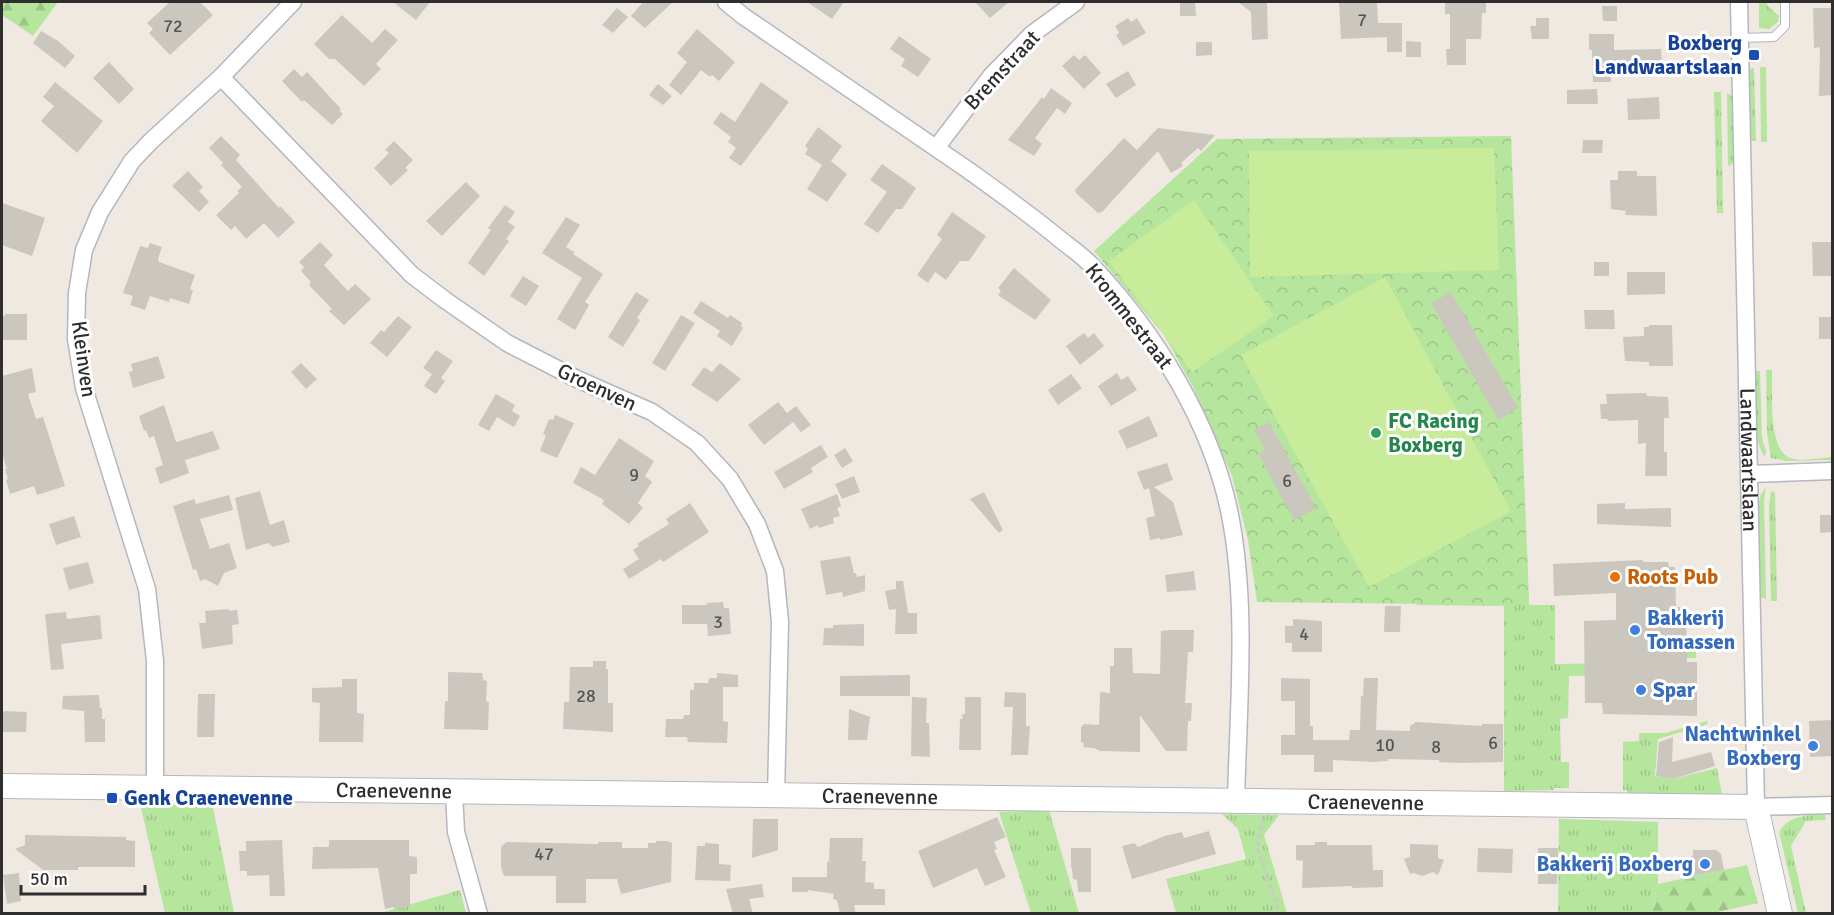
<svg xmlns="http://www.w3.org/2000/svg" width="1834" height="915" font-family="Signika,sans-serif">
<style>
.grass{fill:url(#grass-tufts)}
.forest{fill:url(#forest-firs)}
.park{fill:url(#park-crowns)}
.pitch{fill:#c9ec9a}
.building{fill:#cbc7bf}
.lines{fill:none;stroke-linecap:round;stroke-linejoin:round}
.lane-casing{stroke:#b4b7c1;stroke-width:10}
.street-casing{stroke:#b4b7c1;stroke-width:19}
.secondary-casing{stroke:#b4b7c1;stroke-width:26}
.path{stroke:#c9c9c9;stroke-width:3;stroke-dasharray:4.5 3;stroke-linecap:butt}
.lane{stroke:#fff;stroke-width:8}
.street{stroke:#fff;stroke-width:16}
.secondary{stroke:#fff;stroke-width:24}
.transit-dot{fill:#1a4fb4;stroke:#fff;stroke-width:2}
.leisure-dot{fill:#2e9e5b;stroke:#fff;stroke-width:2}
.food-dot{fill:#e8710a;stroke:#fff;stroke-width:2}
.shop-dot{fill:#3f7fe0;stroke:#fff;stroke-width:2}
.labels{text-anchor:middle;stroke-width:6;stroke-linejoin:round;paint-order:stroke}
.number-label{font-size:18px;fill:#555452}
.transit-label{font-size:21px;font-weight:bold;fill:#164399;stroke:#fff;text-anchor:end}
.street-label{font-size:21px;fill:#2e2e2e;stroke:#fff}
.leisure-label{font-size:21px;font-weight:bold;fill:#27864d;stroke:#fff;text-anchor:start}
.food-label{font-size:21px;font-weight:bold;fill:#c56008;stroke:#fff;text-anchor:start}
.shop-label{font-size:21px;font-weight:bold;fill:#366cbe;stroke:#fff;text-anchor:start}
</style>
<defs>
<pattern id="grass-tufts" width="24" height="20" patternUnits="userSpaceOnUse" patternTransform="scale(1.5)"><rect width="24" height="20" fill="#b6e59e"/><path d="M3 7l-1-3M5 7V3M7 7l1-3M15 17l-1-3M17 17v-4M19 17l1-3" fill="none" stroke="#9dc588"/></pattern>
<pattern id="forest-firs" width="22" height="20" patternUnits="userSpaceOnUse" patternTransform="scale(1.5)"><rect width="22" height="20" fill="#b6e59e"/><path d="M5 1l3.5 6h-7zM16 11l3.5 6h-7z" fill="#9dc588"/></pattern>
<pattern id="park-crowns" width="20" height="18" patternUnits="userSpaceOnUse" patternTransform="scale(1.5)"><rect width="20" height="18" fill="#b6e59e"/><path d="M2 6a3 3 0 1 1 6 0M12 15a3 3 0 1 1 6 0" fill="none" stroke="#9dc588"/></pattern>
</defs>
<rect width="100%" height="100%" fill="#efe9e1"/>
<g class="grass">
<path d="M1759,2h8v3l12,11 -1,6 -9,7 -10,-1z"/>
<path d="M1760,67h6l1,75h-6z"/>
<path d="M1754,68l2,73 -6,-1 -1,-71z"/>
<path d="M1714,92h7l2,121h-6z"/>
<path d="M1727,93l5,3 2,67 -6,3z"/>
<path d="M1766,370h6c1,21 -5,79 18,88 11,4 30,0 42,-1v3l-46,1 -15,-3 -4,-25z"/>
<path d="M1755,371h5l2,67 4,13 -1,6c-15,-22 -10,-60 -10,-86z"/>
<path d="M1766,487l-2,13 2,99 -6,-2 -2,-91 3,-12z"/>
<path d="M1771,491l4,2 2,108h-6l-2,-96z"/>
<path d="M1527,545l2,60h26v59l68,-1 26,-14 42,-1 5,4v6h-31l-31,17 -65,1 -1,42 -8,1 1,43h8v26h-15v2l-50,1v-185l-89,-1z"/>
<path d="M1707,721l1,3 -50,15 -3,37 18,3 44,-11 5,27 -95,-1v-4h-4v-48l16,-1v-8h27z"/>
<path d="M140,803h72l22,110h-69z"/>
<path d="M1049,810l30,103h-48l-32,-101z"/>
<path d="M1222,814l57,1 -15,20 23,78h-111l-10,-34 80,-20 -8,-30z"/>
<path d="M1811,815h14l1,5 -20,1 -15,25 15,67h-8l-19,-81c8,-13 18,-15 32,-17z"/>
<path d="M1559,819l99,3v62l-7,29 -93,1z"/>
<path d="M460,890l6,23 -82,1v-2z"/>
</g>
<g class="forest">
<path d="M2,2h56l-25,34 -31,-21z"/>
<path d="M1747,865l11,38 -45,10 -62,1 7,-30z"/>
</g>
<path class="park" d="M1511,136l18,469 -272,-3 -9,-62 -16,-64 -39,-89 -29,-52 -70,-84 123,-112z"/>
<g class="pitch">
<path d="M1494,148l5,122 -249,7 -1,-126z"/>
<path d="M1194,200l80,116 -82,56 -83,-111z"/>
<path d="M1385,277l126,234 -142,76 -128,-232z"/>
</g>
<g class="building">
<path d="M170,2h30l13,13 -43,40 -21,-22 4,-4 -6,-6z"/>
<path d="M393,2h37l-14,18z"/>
<path d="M643,2h30l-28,26 -14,-12z"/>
<path d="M807,2h37l-12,17z"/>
<path d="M975,2h34l-19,16z"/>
<path d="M1180,2h15l1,14h-16z"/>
<path d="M1238,2h29l1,37 -16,1 -1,-28z"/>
<path d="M1339,2h38l1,21h24v29h-15v-15l-46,2z"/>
<path d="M1445,2h41v11h-4l-1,26h-15v26h-19l-1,-16h4v-35h-5z"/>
<path d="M1602,6h15v15h-14z"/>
<path d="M617,8l11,9 -15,16 -11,-8z"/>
<path d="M1813,8h20v87l-14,1 1,-49 -6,1z"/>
<path d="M342,15l30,28 13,-14 13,11 -22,24 5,5 -17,17 -29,-27h-6l-15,-15z"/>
<path d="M1128,18l3,4 6,-4 9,15 -23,13 -7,-11 3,-2 -4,-7z"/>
<path d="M1536,18h13v21h-17l-2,-13h6z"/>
<path d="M697,29l38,33 -16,19 -7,-6 -2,2 -9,-7 -20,25 -12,-10 18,-23 -10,-9z"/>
<path d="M41,31l17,10 17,15 -10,12 -32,-25z"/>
<path d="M1589,34h25v16l47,-1 1,18 -23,1v3l-28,1v10h-18l-1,-32h-3z"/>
<path d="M899,36l32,23 -13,18 -17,-11 4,-7 -15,-10z"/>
<path d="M1406,41l15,1v15h-15z"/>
<path d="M1196,42h16v13l-16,1z"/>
<path d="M1074,55l5,5 6,-5 16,18 -17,16 -22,-23z"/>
<path d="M109,62l25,27 -15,15 -26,-26z"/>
<path d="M294,69l8,8 5,-5 34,37 -2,1 4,4 -11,11 -28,-25 -2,2 -20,-21z"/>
<path d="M1128,71l8,14 -20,13 -10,-14z"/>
<path d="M55,82l48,39 -26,32 -36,-32 13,-15 -11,-9z"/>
<path d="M761,82l28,20 -48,64 -12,-8 7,-10 -8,-6 3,-5 -18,-14 8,-11 14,10z"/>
<path d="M658,84l14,12 -9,9 -14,-10z"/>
<path d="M1051,88l21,15 -7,11 -8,-6 -22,30 7,6 -8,12 -26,-16 34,-43 2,2z"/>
<path d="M1597,89l1,15h-31v-14z"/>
<path d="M1659,97l1,22 -32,1 -1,-21z"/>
<path d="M818,127l24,19 -11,15 16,13 -20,28 -20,-13 15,-24 -17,-11 3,-5 -3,-3z"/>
<path d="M1158,128l57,7 -14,16 -3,-3 -17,15 2,3 -12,7 -13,-22 -56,61 -4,1 -22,-20 -1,-3 49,-52 13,12z"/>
<path d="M221,136l19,19 -4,5 43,48 1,-2 15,16 -17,16 -14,-15 -18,16 -11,-13 -4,4 -15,-15 23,-22 -2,-2 5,-4 -21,-22 2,-2 -14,-15z"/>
<path d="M1583,140h20l-1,13h-20z"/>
<path d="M394,141l19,19 -8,8 3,2 -17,16 -17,-18 15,-15 -4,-3z"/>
<path d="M882,164l34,24 -14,21h-6l-18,24 -14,-9 23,-32 -17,-12z"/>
<path d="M188,171l15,16 -4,4 10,11 -10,10 -27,-26z"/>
<path d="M1618,171h19v5h19l1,40 -32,-1 1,-4 -15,-2 -1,-29h8z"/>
<path d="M466,182l14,14 -38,40 -16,-15z"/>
<path d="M2,203l43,15 -13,38 -30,-11z"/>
<path d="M505,205l10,7 -7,10 7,5 -9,12 3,2 -25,35 -16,-13 23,-33 -3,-2z"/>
<path d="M952,212l34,24 -17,25h-9l-14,19 -11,-8 -7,11 -11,-8 25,-36 -5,-4z"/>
<path d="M566,217l14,8 -14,22 8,5 -1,2 30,20 -18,28 4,3 -14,25 -18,-11 25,-41 -40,-25z"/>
<path d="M320,242l13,13 -9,10 24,26 7,-7 16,15 -27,26 -15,-14 3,-2 -23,-24 2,-3 -10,-11 3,-4 -5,-5z"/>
<path d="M1812,242h21v34h-20z"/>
<path d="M150,243l12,4 -4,12 1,3 36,13 -5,14 3,1 -4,14 -19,-6 -1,4 -19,-6 -5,14 -15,-5 3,-9 -10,-3 17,-47 8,2z"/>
<rect x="1594" y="262" width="15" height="14"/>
<path d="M1014,268l37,32 -16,20 -37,-25 3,-4 -3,-3z"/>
<path d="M1627,272h38v22l-38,1z"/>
<path d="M523,276l16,10 -13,20 -16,-10z"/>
<path d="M636,292l13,8 -12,18 3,2 -17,27 -15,-10z"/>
<path d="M1451,292l67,116 -20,12 -67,-117z"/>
<path d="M701,301l27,17 2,-3 12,8 -1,3 2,2 -11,18 -15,-10 3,-5 -27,-18z"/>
<path d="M1584,310h30l1,19h-30z"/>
<path d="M5,314h22v26h-25v-24h3z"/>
<path d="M681,315l14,8 -30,48 -13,-8z"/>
<path d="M398,316l14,11 -25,30 -17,-14 11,-13 3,2z"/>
<rect x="1819" y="317" width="14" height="22"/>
<path d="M1649,325h23l1,41h-24v-4l-24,-1 -2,-24 21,-1v-9h5z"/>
<path d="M1084,333l4,5 6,-5 10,13 -24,19 -14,-19z"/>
<path d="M436,350l17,11 -12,17 4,3 -9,13 -12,-8 8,-12 -9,-6z"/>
<path d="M158,356l7,22 -32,10 -4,-16 4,-1 -2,-7z"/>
<path d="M301,363l16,16 -11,10 -15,-17z"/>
<path d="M720,363l21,16 -24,23 -26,-17 13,-18 8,5z"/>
<path d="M32,368l4,24 -8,2 8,25 7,-2 22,69 -28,9 -3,-9 -24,8 -4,-14 2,-1 -3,-10h2l-5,-16v-77z"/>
<path d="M1117,373l4,7 7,-4 9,14 -26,16 -13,-20z"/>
<path d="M1071,374l11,14 -24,17 -10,-15z"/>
<path d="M1646,393l1,3 21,1 1,21h-5v34h3v24h-22l1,-33 -8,1v-24l-31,1 1,-2h-7l-1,-15h7l-1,-10z"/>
<path d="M496,394l19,11 -3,6 8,5 -6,11 -17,-10 -8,14 -11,-6z"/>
<path d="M778,402l9,11 9,-7 15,19 -10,7 -8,-10 -29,23 -16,-20z"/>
<path d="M164,405l12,37 37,-11 7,18 -35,11 4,13 -29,11 -5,-16 8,-3 -9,-29 -5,2 -3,-8 -2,1 -5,-15z"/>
<path d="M555,415l19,8 -17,35 -17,-7 6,-16 -3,-1 6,-15 4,1z"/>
<path d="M1149,416l9,20 -31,13 -9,-18z"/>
<path d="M1269,422l47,86 -22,12 -36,-66 7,-3 -11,-21z"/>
<path d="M619,438l35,23 -9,15 7,6 -14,21 5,5 -14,16 -27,-20 2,-4 -31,-17 8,-16 14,8z"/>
<path d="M821,445l7,12 -17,11 2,4 -29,17 -10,-17z"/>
<path d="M845,448l8,13 -11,7 -8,-13z"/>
<path d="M1167,463l6,17 -19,7 19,15 10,33 -23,5v-2l-10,2 -4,-22 9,-2 -6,-28 -5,2 -7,-18z"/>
<path d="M854,476l6,16 -18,7 -7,-15z"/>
<path d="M260,491l10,34 14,-5 6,22 -17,5 -5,-4 -22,7 -11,-52z"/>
<path d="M984,492l19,38 -4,3 -29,-34z"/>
<path d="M837,494l4,12 -4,2 3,8 -7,2 1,5 -15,5 -1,-3 -8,4 -9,-20z"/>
<path d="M229,495l4,15 -33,9 10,30 19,-6 8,25 -13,5 -6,13 -13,-7 -5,2 -4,-12 -3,1 -20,-64 21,-7 2,5z"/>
<path d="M690,503l19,29 -46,30 -2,-3 -32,20 -6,-10 16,-10 -6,-9 6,-4 -2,-2 32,-20 -3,-5z"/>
<path d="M1625,503v6l46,-1v19l-74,-3v-20z"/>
<path d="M1820,515h13v17l-13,1z"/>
<path d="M74,516l7,21 -25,8 -7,-21z"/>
<path d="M850,556l4,17h2l1,4 8,-2v16l-22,6 -1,-5 -16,3 -6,-34z"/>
<path d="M1642,560l2,2h24l1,5h6l1,40h10l1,55h10v54l-94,-2 -1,-11h-17l-1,-82 32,-1v-27l-62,3 -1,-32z"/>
<path d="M88,562l6,21 -25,7 -6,-22z"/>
<path d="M1194,571l2,19 -29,2 -2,-17z"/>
<path d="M896,581h7l5,32h9v21h-22l1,-25 -7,1 -4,-19 11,-2z"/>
<path d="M723,602l1,6h5l2,26 -23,2 -1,-12h-25v-19h25v-2z"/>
<path d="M1385,606h16l-1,26h-16z"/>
<path d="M229,609v2l8,-1 2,14 -7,1 1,19 -31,5 -3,-26h7l-1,-12z"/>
<path d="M66,612l1,7 33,-4 2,24 -41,5 3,25 -13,1 -6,-56z"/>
<path d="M1293,619l29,2v31h-30v-9h-7v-17h8z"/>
<path d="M864,624v22l-41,-1 1,-17h9v-3z"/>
<path d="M1171,630h23l-1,22h-5l-3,51h7l-1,18h-3l-1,30h-21l-26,-36v37l-40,-1 -6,-3 -11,-1 1,-4 -3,-1v-15l3,-3 15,1 1,-33 10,1v-27h4v-18h18l1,25 27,1 1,-43z"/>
<path d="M593,661h13v8h2v34h5v29l-50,-3 1,-27h5l1,-35h23z"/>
<path d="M448,672l34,1 1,7 4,1 -1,20 3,1 -1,28 -44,-1 1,-28h3z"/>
<path d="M717,673l21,2v12h-15v34l5,1 -1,21 -39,-1 -1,-5h-22l1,-18h17l1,-4h6v-25h4v-7h14l1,-5h8z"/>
<path d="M910,675v21h-70v-20z"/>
<path d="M1281,678l29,1v47h3v14h36l1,-10h10l1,-34h2l1,-18h14l-2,52 34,1v-5l6,-4 66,4v-2h21v38l-44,1 -20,-1v-2l-51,-1v2l-15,1 -40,-2v12h-19v-17h-33v-20h14v-34h-14z"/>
<path d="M342,679h15v34l7,1 -1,28h-44l1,-39 -8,-1v-14l30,-1z"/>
<path d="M1005,692l21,1v33h4l-2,29h-17l2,-48h-9z"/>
<path d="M198,694h17l-1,43h-17z"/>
<path d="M99,695l1,13h2v11h3v23h-20l-1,-31 -22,-2 1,-13z"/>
<path d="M912,697l15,1 -1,25h3l1,34 -19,-1z"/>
<path d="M965,697h16v53h-22l1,-31h3l-1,-5h3z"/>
<path d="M849,709l21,8 -3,23h-19z"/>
<path d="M5,711l22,1 -1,20h-24v-19z"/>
<path d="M1833,720v36l-23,1 -1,-36z"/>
<path d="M1673,737l-1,25 39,-10 4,14 -42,13 -17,-3 3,-34z"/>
<path d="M997,817l9,20 -12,5 3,7 -3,1 12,27 -21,9 -8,-18 -44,20 -15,-37z"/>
<path d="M753,819h25v31l-26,8z"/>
<path d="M1209,831l7,23 -84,25 -10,-33 12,-3 4,4 27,-11 17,-4 2,6z"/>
<path d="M25,835l101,2v3l9,1v26h-57v3h-35l-28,-21 10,-4z"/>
<path d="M830,838h33l-1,23h4l-1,21 9,1v6h11v16h-31l2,9h-16l-3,-14 -4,-1 1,-5 -26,-4v2h-16v-15h35v-15l5,-1h-3z"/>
<path d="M282,840l3,56h-15l-1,-21 -22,1v-5h-7l-1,-20h7v-10z"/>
<path d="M329,840h80v16l8,1v17h-7v32l-15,4 -1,-3 -9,2 -7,-41 -66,1 1,-22h16z"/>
<path d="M656,841h11l5,2 -1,39 -50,12 -4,-15h-31v24h-30v-27h-52l-3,-9v-20l5,-5 92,2v-2h24v6h26v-5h8z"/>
<path d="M1315,842h12v3h45l1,25h10v17l-31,1v-2l-50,2 1,-27 -7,-1v-15h19z"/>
<path d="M705,843l14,1v20l12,1 -1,16 -35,-1 2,-34h8z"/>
<path d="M1410,844l28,1v13l6,2 -6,15 -5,-3 -11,4 -8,-3 -4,1 -6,-15 6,-2z"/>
<path d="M1071,848h20v44h-13l-1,-12 -4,-1 -1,-11h-1z"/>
<path d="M1478,848l35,1 -1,24 -35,-1z"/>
<path d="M1538,848h20l-1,36h-19z"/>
<path d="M1693,850h23l5,4 3,16 -35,7 -3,-19 7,-2z"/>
<path d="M19,873l2,28 -14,3 -4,-29z"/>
<path d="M762,884l2,13 -15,2 4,15h-20l-7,-25z"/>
</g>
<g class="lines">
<defs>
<path id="lane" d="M1740,38l34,-1 11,-11v-24"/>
<g id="street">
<path d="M726,2l17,14c75,51 150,102 225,154 32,23 63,45 93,70 10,8 22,16 31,26 63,66 120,158 138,249 18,92 8,193 6,287"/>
<path id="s1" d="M1739,2l17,805 76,-2"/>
<path d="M221,77l191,198 33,25 62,43 70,36 75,33 45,31 33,36 27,45 18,47 5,51 -4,174"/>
<path d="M936,148l55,-72 41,-42 44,-32"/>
<path d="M1750,474l82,-3"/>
<path d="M155,788v-127l-8,-72 -63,-201 -8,-49 1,-46 7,-43 16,-38 32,-51 19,-20 70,-64 72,-75"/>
<path d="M454,792l2,40 23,82"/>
</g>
<g id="secondary">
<path id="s2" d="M2,786l1754,21 24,107"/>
</g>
</defs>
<use href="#lane" class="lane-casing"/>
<use href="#street" class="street-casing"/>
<use href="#secondary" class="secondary-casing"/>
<path class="path" d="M1263,819l-6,28 23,67"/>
<use href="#lane" class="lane"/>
<use href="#street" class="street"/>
<use href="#secondary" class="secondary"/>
</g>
<g class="transit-dot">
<rect x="1748" y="49" width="12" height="12" rx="3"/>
<rect x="106" y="792" width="12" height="12" rx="3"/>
</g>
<circle class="leisure-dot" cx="1376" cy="433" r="6"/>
<circle class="food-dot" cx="1615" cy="577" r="6"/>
<g class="shop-dot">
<circle cx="1635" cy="630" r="6"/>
<circle cx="1641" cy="690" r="6"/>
<circle cx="1813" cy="746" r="6"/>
<circle cx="1705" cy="864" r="6"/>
</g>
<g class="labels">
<g class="number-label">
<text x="1362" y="26">7</text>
<text x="173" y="32">72</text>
<text x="634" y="481">9</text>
<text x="1287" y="487">6</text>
<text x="718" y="628">3</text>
<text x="1304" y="640">4</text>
<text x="586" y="702">28</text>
<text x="1493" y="749">6</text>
<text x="1385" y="751">10</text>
<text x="1436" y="753">8</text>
<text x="544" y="860">47</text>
</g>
<g class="transit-label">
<text x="1742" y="50">Boxberg<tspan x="1742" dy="24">Landwaartslaan</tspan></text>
<text x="124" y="805" text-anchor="start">Genk Craenevenne</text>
</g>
<g class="street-label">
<text transform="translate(1002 70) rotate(-47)" y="7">Bremstraat</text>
<text transform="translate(1129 316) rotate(52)" y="7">Krommestraat</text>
<text transform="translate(84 359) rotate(82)" y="7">Kleinven</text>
<text transform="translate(597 387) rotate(25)" y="7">Groenven</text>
<text dy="7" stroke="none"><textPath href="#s1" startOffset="458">Landwaartslaan</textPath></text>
<text dy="7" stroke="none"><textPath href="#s2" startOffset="392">Craenevenne</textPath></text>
<text dy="7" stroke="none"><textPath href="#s2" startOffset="878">Craenevenne</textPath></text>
<text dy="7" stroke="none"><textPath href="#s2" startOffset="1364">Craenevenne</textPath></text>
</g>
<g class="leisure-label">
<text x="1388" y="428">FC Racing<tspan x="1388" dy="24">Boxberg</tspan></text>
</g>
<g class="food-label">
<text x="1627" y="584">Roots Pub</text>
</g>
<g class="shop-label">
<text x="1647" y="625">Bakkerij<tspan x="1647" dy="24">Tomassen</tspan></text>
<text x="1653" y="697">Spar</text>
<text x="1801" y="741" text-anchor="end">Nachtwinkel<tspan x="1801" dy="24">Boxberg</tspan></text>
<text x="1693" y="871" text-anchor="end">Bakkerij Boxberg</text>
</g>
</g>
<rect width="1834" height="915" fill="none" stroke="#2e2e2e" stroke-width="6"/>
<path d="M21 885v9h124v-9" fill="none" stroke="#2e2e2e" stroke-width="3"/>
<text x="30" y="885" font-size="18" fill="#2e2e2e" stroke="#ffffff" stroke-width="4.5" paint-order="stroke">50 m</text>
</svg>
